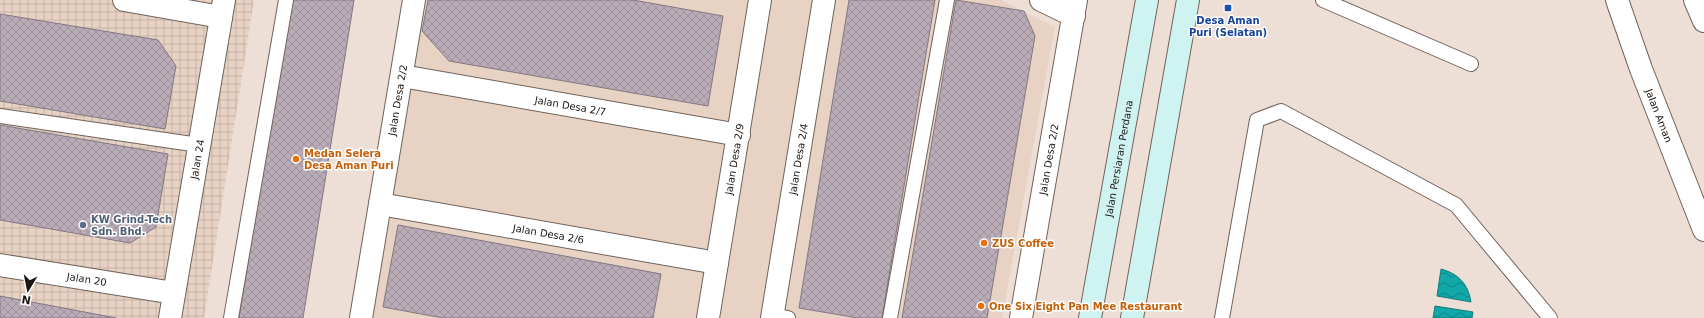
<svg xmlns="http://www.w3.org/2000/svg" width="1704" height="318" font-family="'DejaVu Sans',sans-serif">
<style>
.built{fill:#e7d2c4}
.industrial{fill:url(#industrial-grid)}
.water{fill:url(#water-waves);stroke:#157c7c}
.building{fill:url(#building-cross-hatch);stroke:#827781}
.lines{fill:none;stroke-linecap:round;stroke-linejoin:round}
.lane-casing{stroke:#70635b;stroke-width:16}
.street-casing{stroke:#70635b;stroke-width:24}
.secondary-casing{stroke:#70635b;stroke-width:24}
.lane{stroke:#fff;stroke-width:14}
.street{stroke:#fff;stroke-width:22}
.secondary{stroke:#cff3f1;stroke-width:22}
.transit-dot{fill:#1a4fb4;stroke:#fff;stroke-width:1.5}
.food-dot{fill:#e8710a;stroke:#fff;stroke-width:1.5}
.service-dot{fill:#5c6f8a;stroke:#fff;stroke-width:1.5}
.labels{text-anchor:middle;stroke-width:3;stroke-linejoin:round;paint-order:stroke}
.transit-label{font-size:10px;font-weight:bold;fill:#164399;stroke:#fff}
.street-label{font-size:10px;fill:#1b1612;stroke:#fff}
.food-label{font-size:10px;font-weight:bold;fill:#c56008;stroke:#fff;text-anchor:start}
.service-label{font-size:10px;font-weight:bold;fill:#4e5e75;stroke:#fff;text-anchor:start}
</style>
<defs>
<pattern id="industrial-grid" width="8" height="8" patternUnits="userSpaceOnUse"><rect width="8" height="8" fill="#e7d2c4"/><path d="M0 4h8M4 0v8" fill="none" stroke="#c6b4a7"/></pattern>
<pattern id="water-waves" width="16" height="10" patternUnits="userSpaceOnUse"><rect width="16" height="10" fill="#12a7a9"/><path d="M0 5q4-4 8 0t8 0" fill="none" stroke="#108788"/></pattern>
<pattern id="building-cross-hatch" width="8" height="8" patternUnits="userSpaceOnUse"><rect width="8" height="8" fill="#b9acb7"/><path d="M0 0l8 8M0 8l8-8" fill="none" stroke="#9e939c"/></pattern>
</defs>
<rect width="100%" height="100%" fill="#eedfd6"/>
<path class="built" d="M426,0h575l54,27 -53,291h-633z"/>
<path class="industrial" d="M0,0h254l-50,318h-204z"/>
<g class="water">
<path d="M1441,269c18,5 27,15 30,33l-34,-6z"/>
<path d="M1435,306l38,6 -1,6h-39z"/>
</g>
<g class="building">
<path d="M290,0h64l-51,318h-64z"/>
<path d="M428,0h205l90,16 -15,90 -259,-45 -27,-30z"/>
<path d="M849,0h86l-53,318h-24l-59,-10z"/>
<path d="M956,0l68,11 11,25 -48,282h-85z"/>
<path d="M0,14l158,26 18,26 -11,63 -165,-28z"/>
<path d="M0,125l168,29 -12,73 -26,16 -130,-23z"/>
<path d="M398,225l263,49 -8,44h-210l-60,-11z"/>
<path d="M0,296l116,22h-116z"/>
</g>
<g class="lines">
<defs>
<g id="lane">
<path d="M1323,0l148,64"/>
<path d="M0,116l199,29"/>
<path d="M773,315l15,3"/>
<path d="M231,318l55,-318"/>
<path d="M890,318l57,-318"/>
<path d="M1222,318l35,-198 24,-9 175,94 94,113"/>
</g>
<g id="street">
<path d="M124,0l97,17"/>
<path d="M1041,0l33,16"/>
<path id="s1" d="M1617,0l24,69 63,161"/>
<path d="M1695,0l9,21"/>
<path id="s2" d="M402,76l337,59"/>
<path id="s3" d="M380,204l337,59"/>
<path id="s4" d="M0,265l174,28"/>
<path id="s5" d="M170,318l54,-318"/>
<path id="s6" d="M361,318l53,-318"/>
<path id="s7" d="M708,318l52,-318"/>
<path id="s8" d="M772,318l52,-318"/>
<path id="s9" d="M1021,318l55,-318"/>
</g>
<g id="secondary">
<path id="s10" d="M1090,318l57,-318"/>
<path d="M1132,318l56,-318"/>
</g>
</defs>
<use href="#lane" class="lane-casing"/>
<use href="#street" class="street-casing"/>
<use href="#secondary" class="secondary-casing"/>
<use href="#lane" class="lane"/>
<use href="#street" class="street"/>
<use href="#secondary" class="secondary"/>
</g>
<rect class="transit-dot" x="1224" y="4" width="8" height="8" rx="2"/>
<g class="food-dot">
<circle cx="296" cy="159" r="4"/>
<circle cx="984" cy="243" r="4"/>
<circle cx="981" cy="306" r="4"/>
</g>
<circle class="service-dot" cx="83" cy="225" r="4"/>
<g class="labels">
<g class="transit-label">
<text x="1228" y="24">Desa Aman<tspan x="1228" dy="12">Puri (Selatan)</tspan></text>
</g>
<g class="street-label">
<text dy="4" stroke="none"><textPath href="#s6" startOffset="221">Jalan Desa 2/2</textPath></text>
<text dy="4" stroke="none"><textPath href="#s2" startOffset="171">Jalan Desa 2/7</textPath></text>
<text dy="4" stroke="none"><textPath href="#s1" startOffset="123">Jalan Aman</textPath></text>
<text dy="4" stroke="none"><textPath href="#s5" startOffset="161">Jalan 24</textPath></text>
<text dy="4" stroke="none"><textPath href="#s7" startOffset="161">Jalan Desa 2/9</textPath></text>
<text dy="4" stroke="none"><textPath href="#s8" startOffset="161">Jalan Desa 2/4</textPath></text>
<text dy="4" stroke="none"><textPath href="#s9" startOffset="161">Jalan Desa 2/2</textPath></text>
<text dy="4" stroke="none"><textPath href="#s10" startOffset="162">Jalan Persiaran Perdana</textPath></text>
<text dy="4" stroke="none"><textPath href="#s3" startOffset="171">Jalan Desa 2/6</textPath></text>
<text dy="4" stroke="none"><textPath href="#s4" startOffset="88">Jalan 20</textPath></text>
</g>
<g class="food-label">
<text x="304" y="157">Medan Selera<tspan x="304" dy="12">Desa Aman Puri</tspan></text>
<text x="992" y="247">ZUS Coffee</text>
<text x="989" y="310">One Six Eight Pan Mee Restaurant</text>
</g>
<g class="service-label">
<text x="91" y="223">KW Grind-Tech<tspan x="91" dy="12">Sdn. Bhd.</tspan></text>
</g>
</g>
<g transform="translate(28 290) rotate(190)" stroke="#ffffff" stroke-width="3" paint-order="stroke">
<path d="M0-3L7 15L0 10L-7 15Z" fill="#1b1612"/>
<text y="-6" font-size="11" font-weight="bold" text-anchor="middle" fill="#1b1612">N</text>
</g>
</svg>
